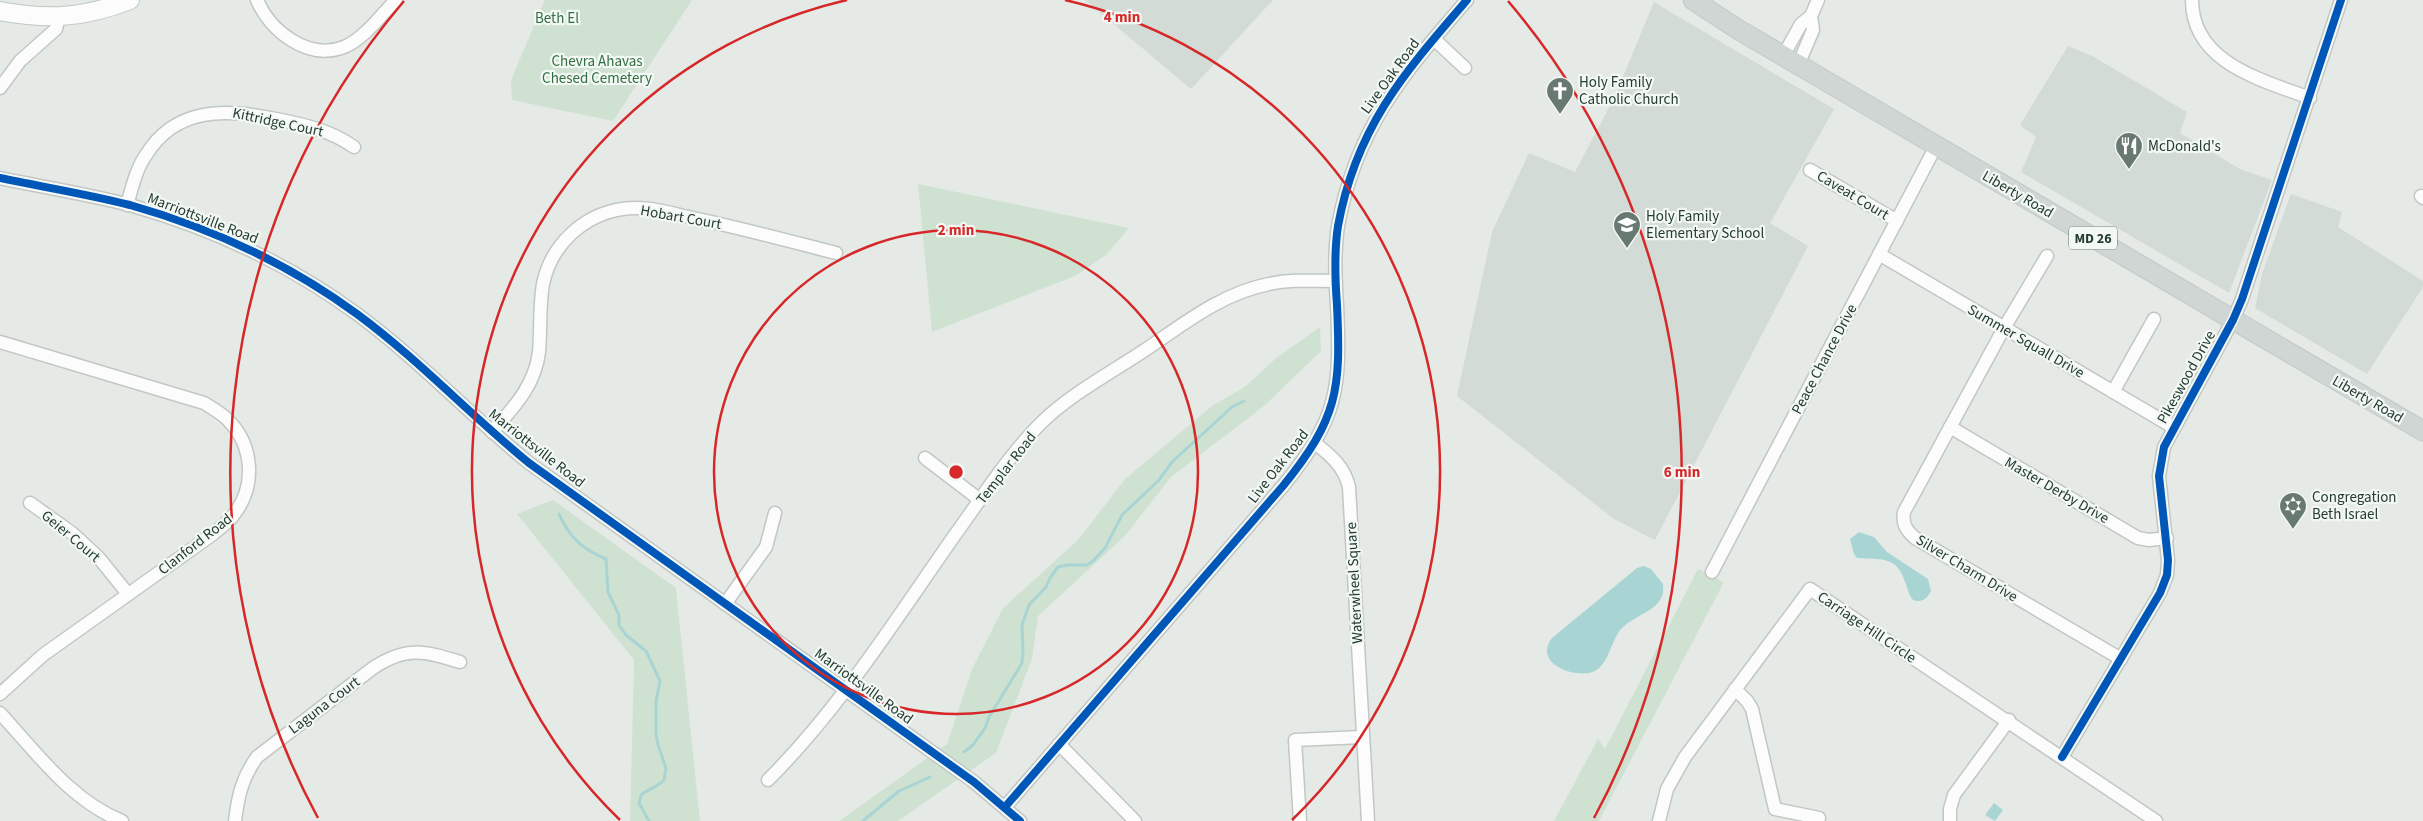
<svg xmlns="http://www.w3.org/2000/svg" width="2423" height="821" font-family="'Source Sans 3',sans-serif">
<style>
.built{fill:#d3dbd6}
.green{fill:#cfe2d2}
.water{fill:#a9d4d4}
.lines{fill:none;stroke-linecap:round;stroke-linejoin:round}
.stream{stroke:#a9d4d4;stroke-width:3}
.street-casing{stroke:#c2c7c4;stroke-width:15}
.secondary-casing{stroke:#c0c7c4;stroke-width:20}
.primary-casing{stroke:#c1c9c5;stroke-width:21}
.street{stroke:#fbfcfb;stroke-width:12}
.secondary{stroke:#fbfcfb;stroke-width:18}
.primary{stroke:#cfd6d3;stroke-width:19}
.cycleway-casing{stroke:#f3f8f5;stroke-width:11}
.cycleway{stroke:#0057b8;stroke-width:8}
.ring{fill:none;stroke:#d62828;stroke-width:2.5}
.labels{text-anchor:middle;stroke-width:4.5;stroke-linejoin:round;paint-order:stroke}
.shield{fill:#f3f8f5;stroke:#62746c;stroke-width:1}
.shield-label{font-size:14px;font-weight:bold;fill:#243c32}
.park-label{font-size:15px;fill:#316f41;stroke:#f3f8f5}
.street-label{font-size:15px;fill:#243c32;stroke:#f3f8f5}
.poi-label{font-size:15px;fill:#243c32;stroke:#f3f8f5;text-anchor:start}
.centre{fill:#d62828;stroke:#f3f8f5;stroke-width:2.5}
.ring-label{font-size:15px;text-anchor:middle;font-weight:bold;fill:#d62828;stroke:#f3f8f5;stroke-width:4.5;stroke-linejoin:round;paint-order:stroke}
</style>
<rect width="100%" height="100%" fill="#e5eae7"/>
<g class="built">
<path d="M1085,0h188l-82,89z"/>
<path d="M1654,2l180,107 -64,114 38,23 -153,294 -41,-21 -157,-123 35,-164 37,-79 46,19 40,-76z"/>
<path d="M2068,46l26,11 93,55 -7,21 60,36 32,11 -43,113 -208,-121 15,-35 -16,-12z"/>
<path d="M2291,194l51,18 -4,15 85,54v6l-56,87 -112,-66 7,-34z"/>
</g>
<g class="green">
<path d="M545,0h147l-79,121 -101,-21 -1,-20z"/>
<path d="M918,184l211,44 -23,27 -31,21 -143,56z"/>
<path d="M1320,327l1,24 -57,55 -93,71 -46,59 -87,80 -6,43 -36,94 -98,68h-59l108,-77 25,-75 31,-61 75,-68 47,-61 87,-73 34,-20 29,-27z"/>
<path d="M553,500l123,88 24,233h-70l4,-161 -117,-146z"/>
<path d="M1698,569l26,13 -125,239h-45l44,-82 7,10z"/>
</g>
<g class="water">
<path d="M1859,532l15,5 13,15 41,27 3,12c-4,8 -9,12 -18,9 -5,-6 -5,-12 -8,-18 -8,-27 -25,-22 -48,-24l-3,-4 -4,-15z"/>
<path d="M1644,566l7,3 12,15c4,26 -27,29 -42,45 -10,12 -12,34 -26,42 -18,9 -63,-7 -43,-33l85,-70z"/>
<path d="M1994,803l9,7 -8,11 -10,-6z"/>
</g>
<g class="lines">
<g class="stream">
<path d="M559,514c11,24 23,35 47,45l2,33 11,23v10l7,10 20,16 14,30 -4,20v33l2,11 8,23 -2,12c-7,7 -15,9 -23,15l-2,8 10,18"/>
<path d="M964,752l9,-7 12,-17 4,-11 33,-54 1,-12 -1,-26 7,-20 17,-18 4,-9 8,-11 9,-2h20l7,-5 11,-12 17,-33 37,-35 13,-18 60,-55 12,-6"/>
<path d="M863,821l36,-30 31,-14"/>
</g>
<defs>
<g id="street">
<path d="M257,0c13,31 51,61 87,47 20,-8 37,-32 52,-47"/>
<path d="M2192,0c0,63 70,80 118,98"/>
<path d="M1434,39l31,29"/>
<path d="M1783,56l18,-32 10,-8"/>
<path d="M1798,65l15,-35 -2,-14 7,-16"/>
<path d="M0,88l20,-27 36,-32 3,-12"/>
<path d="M1810,170l87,51"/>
<path d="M0,178c43,9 87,16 130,27 81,23 159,59 227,109 61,45 113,101 172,149l445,319 46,39"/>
<path d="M2421,196l2,2"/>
<path d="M127,205c5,-17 9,-36 19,-50 30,-49 81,-46 130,-36 29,6 54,11 78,28"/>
<path d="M1879,254l294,173"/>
<path d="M2047,256l-43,72 -100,184c-2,12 2,18 11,26l206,121"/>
<path d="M0,342l204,61c8,5 19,11 25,18 24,25 27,64 6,92 -5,8 -15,15 -22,21l-170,121 -43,39"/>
<path d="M2113,392l41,-73"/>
<path d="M1950,427l188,111 11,2 18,-2"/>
<path d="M492,432c21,-24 43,-46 47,-80 2,-22 0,-45 4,-68 8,-39 40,-69 79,-75 24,-4 48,4 71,9 48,10 96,23 143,35"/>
<path d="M1315,443c16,13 29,23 34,44l19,334"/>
<path d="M925,458l55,42"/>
<path d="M30,503l42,30 27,25 29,36"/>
<path d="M1712,572l224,-426"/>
<path d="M725,604l41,-57 9,-34"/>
<path d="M1735,689l12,12 5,8 23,100 44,9"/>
<path d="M0,713c36,39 71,88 122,108"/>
<path d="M1059,744l76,77"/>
<path d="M2062,757l98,-164 7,-18 1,-15 -9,-84 5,-29 69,-127 9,-21 99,-299"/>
<path d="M768,780c74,-74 129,-163 189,-248 26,-36 52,-77 84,-109 29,-29 73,-52 107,-75 38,-26 75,-55 121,-64 22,-5 44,-3 67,-3"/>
<path d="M1005,807l278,-321c55,-68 58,-96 54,-181 -2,-26 -3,-53 1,-79 18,-99 66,-153 129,-226"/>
<path d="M235,821c3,-25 7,-43 22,-64l116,-89c33,-22 51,-17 87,-6"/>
<path d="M1300,821l-5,-81 67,-3"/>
<path d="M1659,821l8,-32 18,-32 125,-168 346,232"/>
<path d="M1950,821v-12l4,-14 55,-75"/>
</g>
<path id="secondary" d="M0,11c48,9 84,7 130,-11"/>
<path id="primary" d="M1693,0l46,30 684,401"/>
</defs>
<use href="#street" class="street-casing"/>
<use href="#secondary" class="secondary-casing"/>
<use href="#primary" class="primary-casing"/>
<use href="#street" class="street"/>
<use href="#secondary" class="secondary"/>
<use href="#primary" class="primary"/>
<defs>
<g id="cycleway">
<path d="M0,178c43,9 87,16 130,27 81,23 159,59 227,109 61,45 113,101 172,149l445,319 46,39"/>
<path d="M2062,757l98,-164 7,-18 1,-15 -9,-84 5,-29 69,-127 9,-21 99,-299"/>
<path d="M1005,807l278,-321c55,-68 58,-96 54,-181 -2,-26 -3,-53 1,-79 18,-99 66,-153 129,-226"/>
</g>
</defs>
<use href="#cycleway" class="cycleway-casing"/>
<use href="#cycleway" class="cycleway"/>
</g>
<g class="ring">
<circle cx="956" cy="472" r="242"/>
<path d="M620 820A484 484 0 0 1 847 0M1065 0A484 484 0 0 1 1292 820"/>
<path d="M318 818A726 726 0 0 1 404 1M1508 1A726 726 0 0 1 1594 818"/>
</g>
<defs>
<symbol id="church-pin" viewBox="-11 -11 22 30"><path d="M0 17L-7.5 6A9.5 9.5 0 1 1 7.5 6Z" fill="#687971" stroke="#f3f8f5"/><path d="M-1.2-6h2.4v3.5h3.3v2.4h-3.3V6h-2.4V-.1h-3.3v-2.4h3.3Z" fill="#fff"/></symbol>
<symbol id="restaurant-pin" viewBox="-11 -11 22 30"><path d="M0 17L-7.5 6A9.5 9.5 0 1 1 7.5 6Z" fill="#687971" stroke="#f3f8f5"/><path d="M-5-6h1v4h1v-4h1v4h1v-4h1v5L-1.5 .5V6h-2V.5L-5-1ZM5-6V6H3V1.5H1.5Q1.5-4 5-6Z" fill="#fff"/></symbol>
<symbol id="school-pin" viewBox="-11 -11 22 30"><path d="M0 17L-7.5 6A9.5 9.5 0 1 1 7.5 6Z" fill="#687971" stroke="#f3f8f5"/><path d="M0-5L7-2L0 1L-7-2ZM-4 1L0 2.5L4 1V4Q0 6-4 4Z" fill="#fff"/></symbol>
<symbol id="synagogue-pin" viewBox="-11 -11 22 30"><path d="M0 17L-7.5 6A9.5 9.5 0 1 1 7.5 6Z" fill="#687971" stroke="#f3f8f5"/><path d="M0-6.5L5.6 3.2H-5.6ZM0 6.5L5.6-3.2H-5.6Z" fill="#fff"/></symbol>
</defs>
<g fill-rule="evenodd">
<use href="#church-pin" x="1544" y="75" width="32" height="43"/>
<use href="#restaurant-pin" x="2113" y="130" width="32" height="43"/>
<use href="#school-pin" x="1611" y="209" width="32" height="43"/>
<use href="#synagogue-pin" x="2277" y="490" width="32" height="43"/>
</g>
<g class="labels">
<rect class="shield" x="2069" y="226.5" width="48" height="23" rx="4"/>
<g class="shield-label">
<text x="2093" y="243">MD 26</text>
</g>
<g class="park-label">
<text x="557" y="23">Beth El</text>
<text x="597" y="66">Chevra Ahavas<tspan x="597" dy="17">Chesed Cemetery</tspan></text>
</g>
<g class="street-label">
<text transform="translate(1390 76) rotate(-54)" y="5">Live Oak Road</text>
<text transform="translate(278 122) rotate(12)" y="5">Kittridge Court</text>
<text transform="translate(2018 194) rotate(30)" y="5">Liberty Road</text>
<text transform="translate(1853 195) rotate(31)" y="5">Caveat Court</text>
<text transform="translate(681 217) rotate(10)" y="5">Hobart Court</text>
<text transform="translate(203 218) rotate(21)" y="5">Marriottsville Road</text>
<text transform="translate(2026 341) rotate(30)" y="5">Summer Squall Drive</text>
<text transform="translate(1824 359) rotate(-62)" y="5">Peace Chance Drive</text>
<text transform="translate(2186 377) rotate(-61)" y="5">Pikeswood Drive</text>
<text transform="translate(2368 399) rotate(30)" y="5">Liberty Road</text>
<text transform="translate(537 448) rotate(38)" y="5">Marriottsville Road</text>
<text transform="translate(1278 466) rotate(-52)" y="5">Live Oak Road</text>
<text transform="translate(1006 468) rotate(-52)" y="5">Templar Road</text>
<text transform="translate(2057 490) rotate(30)" y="5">Master Derby Drive</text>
<text transform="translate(71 536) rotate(40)" y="5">Geier Court</text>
<text transform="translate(195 544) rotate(-38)" y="5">Clanford Road</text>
<text transform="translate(1967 568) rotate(31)" y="5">Silver Charm Drive</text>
<text transform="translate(1354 583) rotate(-93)" y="5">Waterwheel Square</text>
<text transform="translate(1867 627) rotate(34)" y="5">Carriage Hill Circle</text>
<text transform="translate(864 686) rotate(36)" y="5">Marriottsville Road</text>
<text transform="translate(324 705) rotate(-37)" y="5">Laguna Court</text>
</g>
<g class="poi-label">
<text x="1579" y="87">Holy Family<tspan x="1579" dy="17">Catholic Church</tspan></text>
<text x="2148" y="151">McDonald's</text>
<text x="1646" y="221">Holy Family<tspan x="1646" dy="17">Elementary School</tspan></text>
<text x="2312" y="502">Congregation<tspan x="2312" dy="17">Beth Israel</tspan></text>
</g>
</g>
<circle cx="956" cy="472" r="8" class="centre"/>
<g class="ring-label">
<text x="1122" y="22">4 min</text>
<text x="956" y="235">2 min</text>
<text x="1682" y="477">6 min</text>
</g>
</svg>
